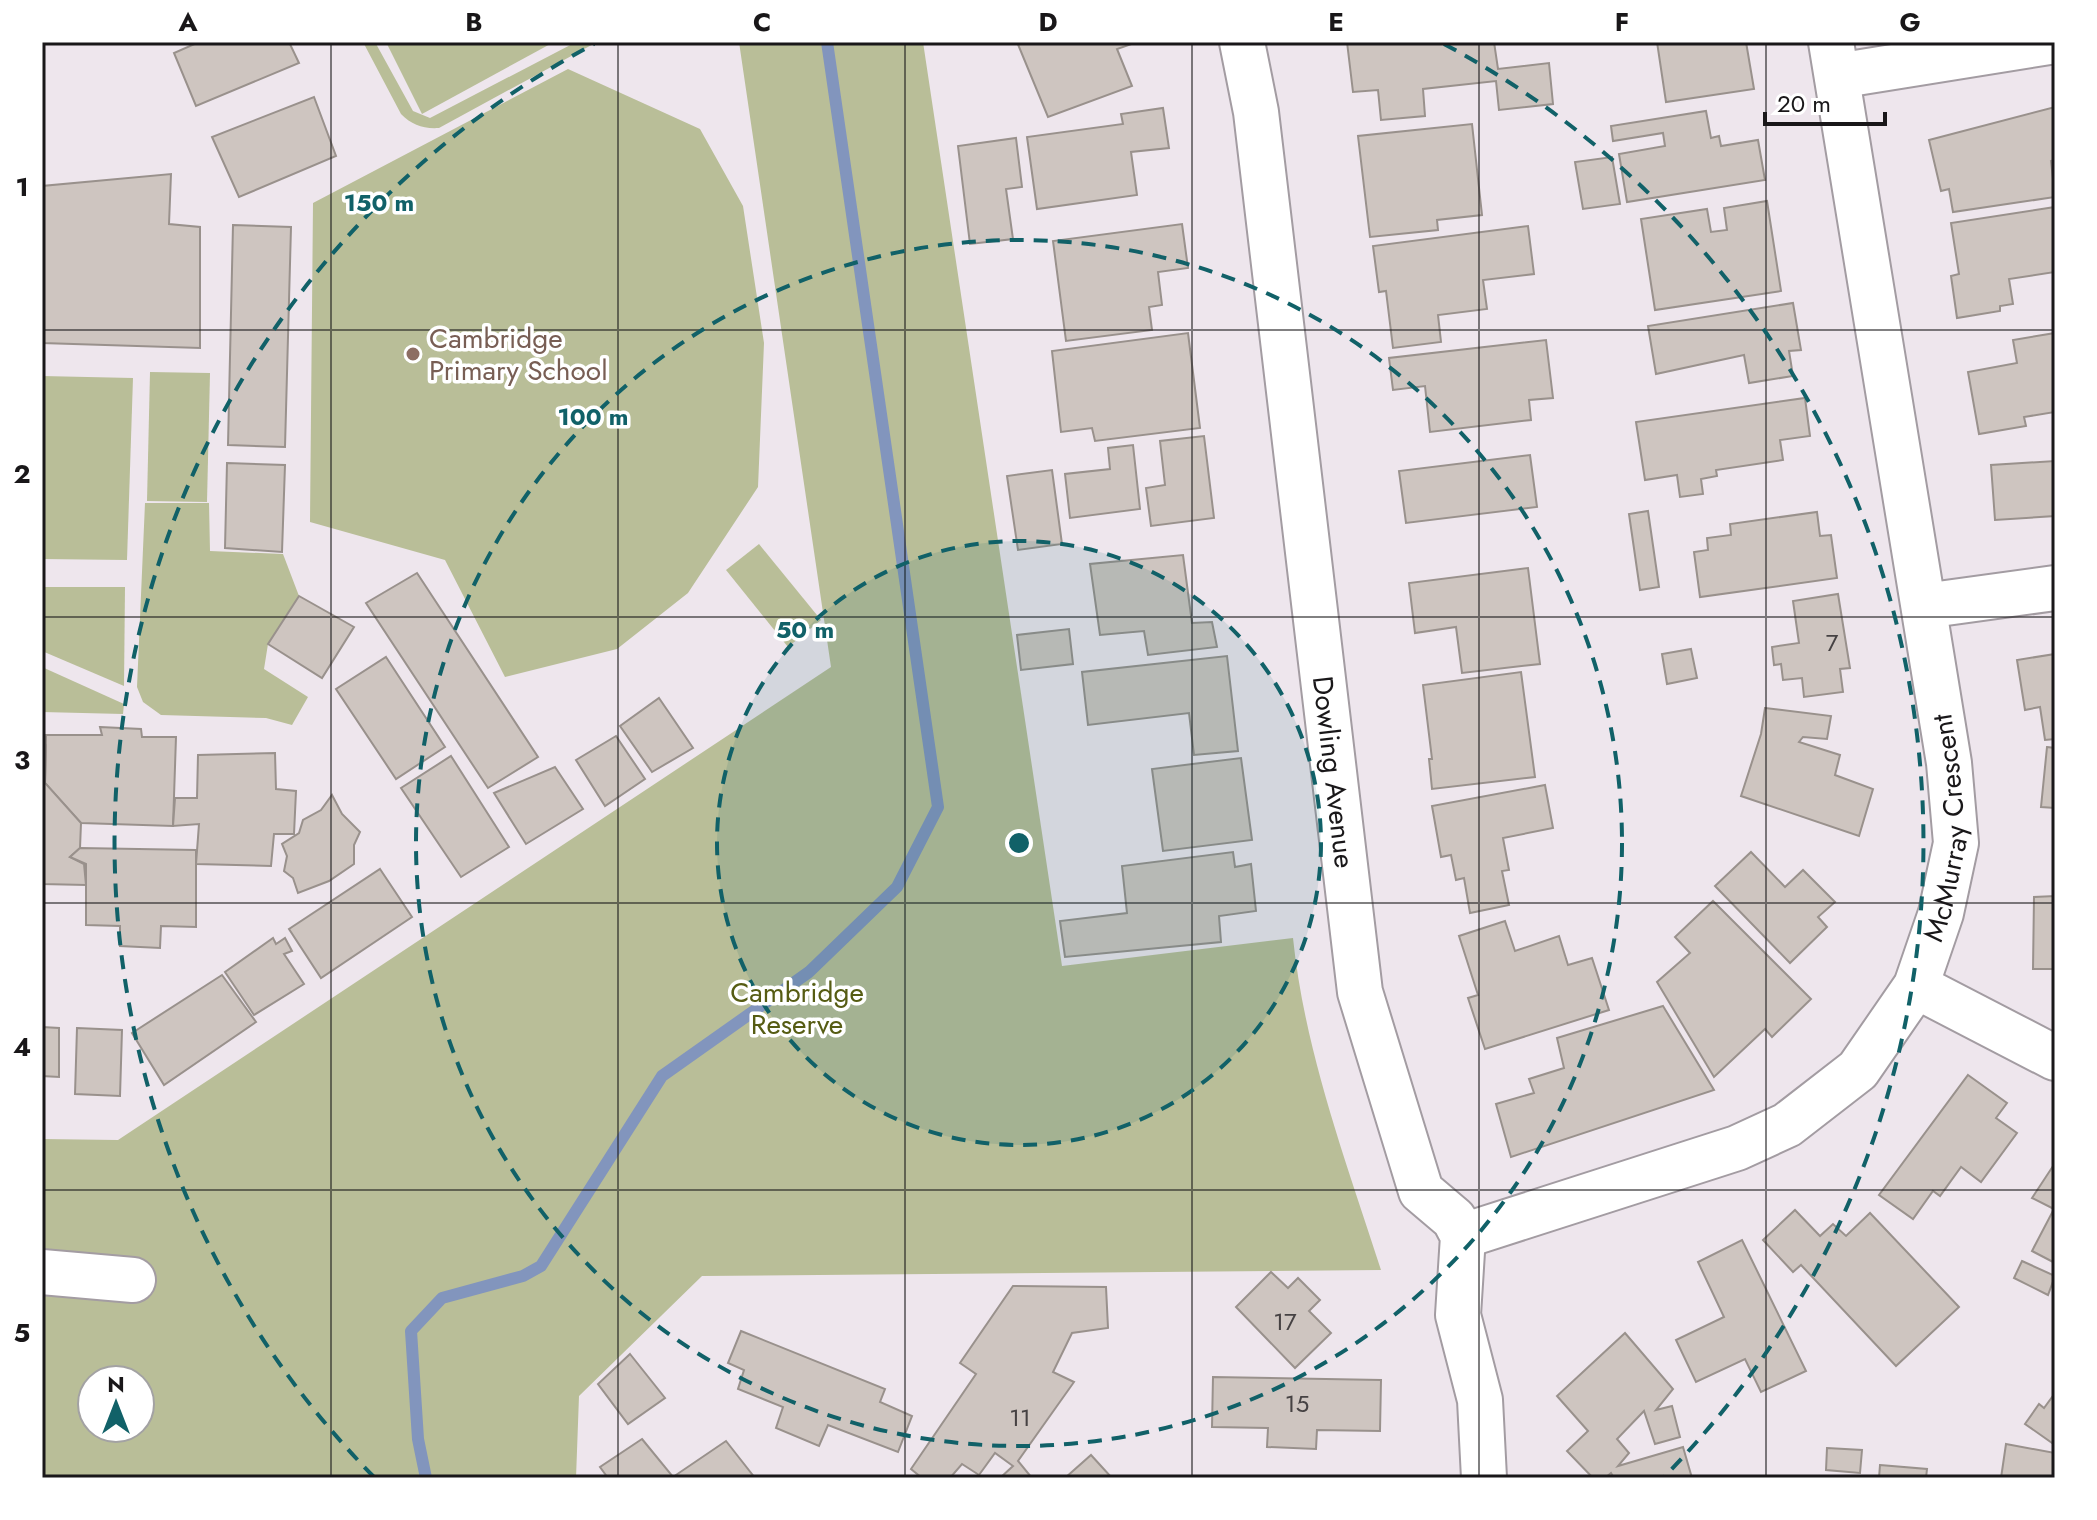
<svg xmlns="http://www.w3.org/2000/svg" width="2097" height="1520" font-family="Jost,sans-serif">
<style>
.green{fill:#b9be98;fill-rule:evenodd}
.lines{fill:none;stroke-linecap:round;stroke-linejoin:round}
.stream{stroke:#8295bd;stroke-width:12}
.building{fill:#cec5c0;stroke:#99918c;stroke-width:2}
.minor-casing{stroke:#a39ca2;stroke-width:48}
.minor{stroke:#fff;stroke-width:44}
.grid{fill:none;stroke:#191719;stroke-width:2;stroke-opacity:0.55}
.ring{fill:none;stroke:#116168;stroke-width:4;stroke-dasharray:14 10}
.education-dot{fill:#8d6e63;stroke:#fff;stroke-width:3}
.labels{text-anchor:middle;stroke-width:7;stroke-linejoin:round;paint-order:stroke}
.number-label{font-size:24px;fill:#464243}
.education-label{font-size:28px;fill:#785e54;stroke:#fff;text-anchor:start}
.street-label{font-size:28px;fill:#191719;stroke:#fff}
.park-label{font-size:28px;fill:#565c13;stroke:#fff}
.centre{fill:#116168;stroke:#fff;stroke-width:4}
.ring-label{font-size:24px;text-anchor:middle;font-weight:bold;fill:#116168;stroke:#fff;stroke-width:7;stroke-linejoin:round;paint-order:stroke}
.neatline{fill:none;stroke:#191719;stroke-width:3}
.grid-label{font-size:26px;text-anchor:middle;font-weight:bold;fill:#191719}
</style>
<rect width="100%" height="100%" fill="#eee6ed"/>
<g class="green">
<path d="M363,42h12l38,69 17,7 146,-76h21l-158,86c-16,1 -27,-3 -38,-14z"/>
<path d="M386,42h168l-132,72z"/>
<path d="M739,42h184l139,924 231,-28c12,115 53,223 88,332l-679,6 -123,120 -3,82h-534v-339l76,1 713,-473zM92,1380h48v48h-48z"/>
<path d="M568,69l132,60 43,77 21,137 -6,144 -70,106 -71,56 -112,28 -60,-117 -135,-38 3,-319z"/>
<path d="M150,372l60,1 -3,129 -60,-1z"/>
<path d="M42,376l91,2 -6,182 -85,-1z"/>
<path d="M145,503h64l1,48 73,3 16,42 -31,48 -4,25 44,28 -16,28 -26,-7 -105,-3 -18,-13 -6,-15z"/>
<path d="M759,544l62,76 -33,27 -62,-77z"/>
<path d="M42,587h83l-1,99 -82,-35z"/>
<path d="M42,667l82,37 -1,10 -81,-2z"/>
</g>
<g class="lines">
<path class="stream" d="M426,1478l-8,-39 -7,-108 31,-33 81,-22 18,-10 121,-190 147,-104 88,-85 41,-80 -111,-765"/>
</g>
<g class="building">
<path d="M199,42h90l10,21 -103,43 -22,-53z"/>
<path d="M1017,42h120l-20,7 15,37 -84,31z"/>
<path d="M1347,42h147l4,27 51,-6 4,41 -54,6 -3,-29 -73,8 2,27 -44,4 -3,-30 -25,2z"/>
<path d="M1657,42h89l8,47 -88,13z"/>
<path d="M314,97l22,59 -97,41 -27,-60z"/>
<path d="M2055,107v53l-4,1 4,36 -102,15 -4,-23 -8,2 -12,-51z"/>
<path d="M1163,108l6,40 -38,4 6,43 -100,14 -10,-72 96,-13 -2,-10z"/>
<path d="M1706,111l5,27 8,-2 2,10 37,-6 7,40 -138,22 -8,-48 46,-8 -2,-13 -50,8 -2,-15z"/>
<path d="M1472,124l10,91 -45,5 1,10 -68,7 -12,-101z"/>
<path d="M1016,138l6,49 -16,2 7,50 -43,5 -12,-98z"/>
<path d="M1612,157l8,47 -37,5 -8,-47z"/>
<path d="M171,174l-2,50 31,3v121l-158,-5v-157z"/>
<path d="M1767,201l14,90 -126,19 -14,-91 66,-10 4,23 16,-2 -3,-22z"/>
<path d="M2055,207v65l-46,7 4,25 -13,2v5l-43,7 -6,-42 8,-2 -8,-51z"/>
<path d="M1182,224l6,44 -30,4 4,33 -13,2 3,23 -86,11 -13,-100z"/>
<path d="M233,225l58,2 -6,220 -57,-2z"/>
<path d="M1528,226l6,48 -51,6 4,29 -49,6 3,27 -48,6 -7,-57 -7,1 -6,-46z"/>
<path d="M1793,303l8,47 -12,1 4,25 -44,7 -5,-28 -88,19 -8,-48z"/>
<path d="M1188,333l12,95 -105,13 -3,-13 -31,4 -9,-81z"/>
<path d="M2055,333v79l-31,5 2,9 -47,8 -11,-62 49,-9 -4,-23z"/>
<path d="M1546,340l7,58 -24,2 2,20 -101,12 -5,-46 -32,4 -4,-32z"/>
<path d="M1805,398l5,38 -30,4 3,20 -67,10 1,6 -16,3 2,15 -23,3 -3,-22 -32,5 -9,-58z"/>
<path d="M1204,436l10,82 -63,8 -5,-38 19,-3 -5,-44z"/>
<path d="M1133,445l7,64 -70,9 -5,-44 45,-5 -2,-21z"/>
<path d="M1530,455l7,52 -131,16 -7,-52z"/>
<path d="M2055,461v55l-60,4 -4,-55z"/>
<path d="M227,463l58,2 -3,87 -57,-4z"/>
<path d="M1052,470l10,74 -44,6 -11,-74z"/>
<path d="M1648,511l11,76 -19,3 -11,-76z"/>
<path d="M1817,512l3,24 11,-1 6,43 -137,19 -6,-45 14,-2 -1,-12 24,-3 -1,-11z"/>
<path d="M1183,555l9,68 20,-1 5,25 -69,8 -4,-24 -44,4 -10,-71z"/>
<path d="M1528,568l12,96 -78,9 -6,-46 -41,6 -6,-50z"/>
<path d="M417,573l121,184 -50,31 -122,-185z"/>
<path d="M1838,594l12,74 -10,1 3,23 -39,5 -2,-19 -19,2 -2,-16 -7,1 -2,-18 27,-4 -6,-42z"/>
<path d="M299,596l55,31 -32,51 -54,-34z"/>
<path d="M1069,629l4,35 -52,6 -4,-35z"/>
<path d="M1691,649l6,29 -30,6 -5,-30z"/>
<path d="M2055,654v85l-10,1 -5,-33 -15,3 -8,-50z"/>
<path d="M1227,656l11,95 -44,4 -5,-42 -101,12 -6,-53z"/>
<path d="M386,657l59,90 -49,32 -60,-90z"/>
<path d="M1521,672l14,105 -103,12 -3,-30h3l-9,-74z"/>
<path d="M659,698l34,50 -41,24 -32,-46z"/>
<path d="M1765,708l66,8 -4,23 -24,-2 -4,5 41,13 -5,20 38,14 -14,47 -118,-40 20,-62z"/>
<path d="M100,727l41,2 1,8h34l-3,89 -92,-3 -36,-40 1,-48h56z"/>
<path d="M616,736l29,43 -40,27 -29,-46z"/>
<path d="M42,741l4,4 -1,38 36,40 -1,25 -10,9 14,7 2,21 -44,-1z"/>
<path d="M2047,747l8,1v60l-14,-1z"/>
<path d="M275,753l1,36 20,2 -2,43h-20l-3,32 -75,-2 3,-40 -26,2 2,-28h22l1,-43z"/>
<path d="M451,756l58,91 -48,30 -60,-89z"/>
<path d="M1241,758l11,82 -89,11 -11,-82z"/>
<path d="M555,767l28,42 -57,35 -32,-51z"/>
<path d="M1545,785l8,43 -50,10 6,32 -7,1 7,34 -39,8 -6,-35 -8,2 -5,-25 -10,2 -9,-51z"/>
<path d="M332,795l10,19 18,18 -6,13v19l-25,17 -31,12 -5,-15 -9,-7 3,-15 -5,-12 17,-11 4,-13 18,-10z"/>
<path d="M80,848l116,2v77l-35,-1 -1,22 -40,-2v-20l-34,-1v-61l-16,-7z"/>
<path d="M1233,852l2,15 16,-3 5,47 -37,5 2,26 -156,15 -5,-36 67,-8 -5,-47z"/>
<path d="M1751,852l34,35 18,-17 32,32 -17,15 9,10 -37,36 -75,-77z"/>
<path d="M380,869l32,48 -91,61 -32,-49z"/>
<path d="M2055,896v73h-22l1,-72z"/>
<path d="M1713,901l98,98 -39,38 -7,-8 -51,48 -57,-95 33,-29 -15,-16z"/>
<path d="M1505,921l10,30 44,-15 9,29 24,-7 17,52 -124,39 -17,-51 10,-3 -19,-59z"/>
<path d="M273,938l3,6 9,-6 7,13 -8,3 20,30 -50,31 -29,-43z"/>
<path d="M222,975l34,47 -92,63 -32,-52z"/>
<path d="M1663,1006l51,84 -203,67 -15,-53 38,-11 -5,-14 35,-11 -7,-30z"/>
<path d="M42,1027l17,1v49l-17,-1z"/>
<path d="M77,1028l45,2 -2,66 -45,-2z"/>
<path d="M1968,1075l39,28 -11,15 21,15 -36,49 -20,-15 -21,29 -7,-5 -20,28 -34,-24z"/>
<path d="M2055,1163v100l-23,-12 22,-42 -22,-11z"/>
<path d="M1795,1210l25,26 13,-12 13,12 24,-23 89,94 -63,59 -95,-101 -8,7 -30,-32z"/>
<path d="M1742,1240l64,131 -45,21 -16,-33 -49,23 -20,-42 48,-23 -26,-55z"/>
<path d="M2022,1261l33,15 -7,19 -34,-17z"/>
<path d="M1271,1272l17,16 10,-10 22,22 -11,11 22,22 -36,35 -59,-61z"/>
<path d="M1013,1286l93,1 2,41 -36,5 -19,39 21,10 -56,79 14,17h-32l13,-12 -18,-13 -16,22 -17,-11 -12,14h-28l-11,-9 65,-95 -16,-11z"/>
<path d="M741,1331l144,58 -5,13 32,14 -14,36 -70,-27 -9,21 -43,-18 7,-21 -45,-18 6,-19 -16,-7z"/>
<path d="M1625,1333l48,56 -17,21 16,-4 8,31 -25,7 -11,-33 -27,28 12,14 -11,13 65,-19 9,31h-78l-3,-5 -6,5h-12l-26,-27 21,-20 -31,-35z"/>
<path d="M630,1354l35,44 -37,26 -30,-40z"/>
<path d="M1213,1377l168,3 -1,51 -63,-1 -1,19 -49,-2 1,-19 -56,-1z"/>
<path d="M2055,1393v52l-30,-21 14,-20 5,4z"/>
<path d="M642,1439l31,38 53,-36 29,37h-147l-8,-11z"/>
<path d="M2006,1444l49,9 -1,25h-53z"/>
<path d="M1827,1448l35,2 -2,23 -34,-3z"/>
<path d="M1091,1455l21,23h-47z"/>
<path d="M1880,1465l47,4 -1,9h-47z"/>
</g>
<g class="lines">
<defs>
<g id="minor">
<path id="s1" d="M1242,42l14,70 104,880 61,199 33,28 9,17 -5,79 22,85 4,78"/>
<path d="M1837,76l212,-34"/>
<path d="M1924,606l131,-18"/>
<path d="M1916,986l139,72"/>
<path id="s2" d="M1463,1236l274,-88 50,-23 71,-55 58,-84 25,-73 15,-70 -7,-80 -118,-721"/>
<path d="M42,1272l91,8"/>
</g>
</defs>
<use href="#minor" class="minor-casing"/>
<use href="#minor" class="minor"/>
</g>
<path class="grid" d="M331,42v1436M618,42v1436M905,42v1436M1192,42v1436M1479,42v1436M1766,42v1436M42,330h2013M42,617h2013M42,903h2013M42,1190h2013"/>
<circle cx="1019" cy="843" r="302" fill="#116168" fill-opacity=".12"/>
<g class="ring">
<circle cx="1019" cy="843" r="302"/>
<circle cx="1019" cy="843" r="603"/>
<path d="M374 1477A905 905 0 0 1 594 44M1444 44A905 905 0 0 1 1664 1477"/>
</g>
<circle class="education-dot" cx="413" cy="354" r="8"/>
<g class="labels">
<g class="number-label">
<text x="1832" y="651">7</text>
<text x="1285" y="1330">17</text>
<text x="1297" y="1412">15</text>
<text x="1020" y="1426">11</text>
</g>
<g class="education-label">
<text x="429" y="348">Cambridge<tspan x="429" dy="32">Primary School</tspan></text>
</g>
<g class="street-label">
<text dy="10" stroke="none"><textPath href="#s1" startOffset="736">Dowling Avenue</textPath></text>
<text dy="10" stroke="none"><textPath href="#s2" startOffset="698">McMurray Crescent</textPath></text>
</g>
<g class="park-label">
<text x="797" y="1002">Cambridge<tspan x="797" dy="32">Reserve</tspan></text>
</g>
</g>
<circle cx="1019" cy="843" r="12" class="centre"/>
<g class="ring-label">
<text x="379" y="211">150 m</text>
<text x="593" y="425">100 m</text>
<text x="805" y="638">50 m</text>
</g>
<rect width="2097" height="1520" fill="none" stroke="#ffffff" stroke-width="88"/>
<g transform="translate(116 1404)"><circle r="38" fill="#ffffff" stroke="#a3a2a3" stroke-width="2"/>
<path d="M0-6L14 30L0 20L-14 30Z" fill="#116168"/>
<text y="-12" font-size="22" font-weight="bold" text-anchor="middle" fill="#191719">N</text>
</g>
<path d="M1765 112v12h120v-12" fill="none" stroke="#191719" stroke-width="4"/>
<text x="1777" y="112" font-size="24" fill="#191719" stroke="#ffffff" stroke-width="6" paint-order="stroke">20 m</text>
<rect x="44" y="44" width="2009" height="1432" class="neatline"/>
<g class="grid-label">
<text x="188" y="31">A</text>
<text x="474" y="31">B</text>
<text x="762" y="31">C</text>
<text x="1048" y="31">D</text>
<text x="1336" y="31">E</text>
<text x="1622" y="31">F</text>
<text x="1910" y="31">G</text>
<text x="22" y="196">1</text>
<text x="22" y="483">2</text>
<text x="22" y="769">3</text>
<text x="22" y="1056">4</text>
<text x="22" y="1342">5</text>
</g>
</svg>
